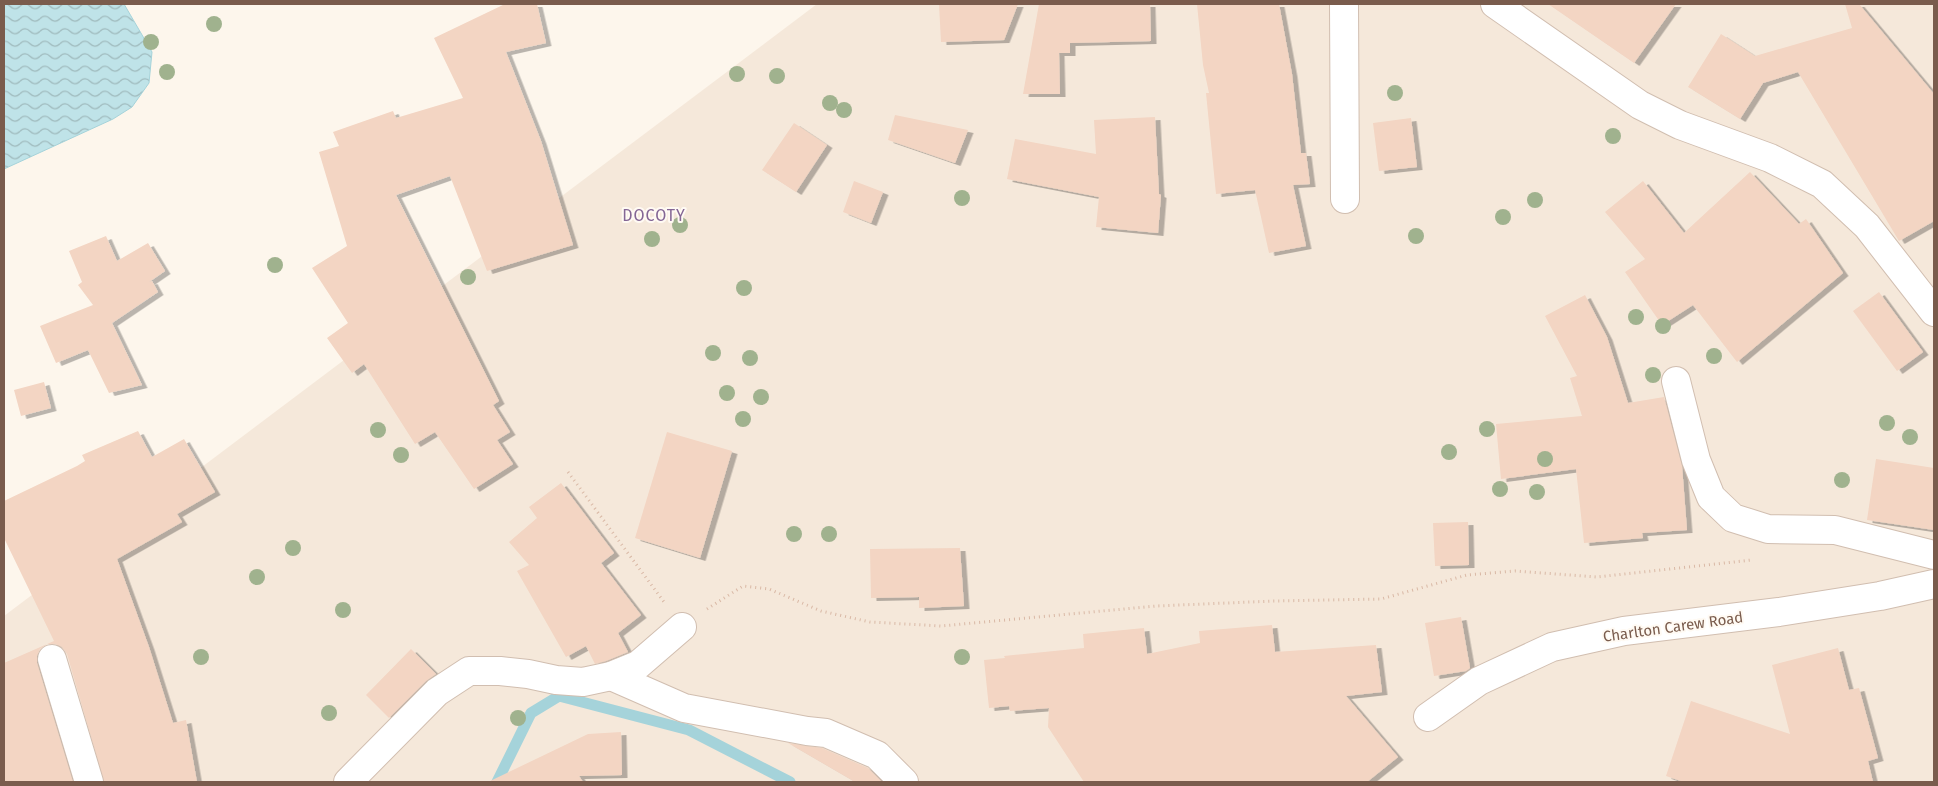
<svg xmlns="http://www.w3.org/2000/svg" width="1938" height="786" font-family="'Fira Sans',sans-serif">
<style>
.residential{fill:#f5e8da}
.water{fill:url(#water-waves);stroke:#a5d3da}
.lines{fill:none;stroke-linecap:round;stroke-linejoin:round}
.stream{stroke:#a5d3da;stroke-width:11}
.building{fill:#f3d5c3;filter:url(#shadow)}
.minor-casing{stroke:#d1beb0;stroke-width:30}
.path{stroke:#d9b8a5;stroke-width:3;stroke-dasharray:1 4;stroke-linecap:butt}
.minor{stroke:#fff;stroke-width:28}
.tree{fill:#a0b28e}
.labels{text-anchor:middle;stroke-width:4;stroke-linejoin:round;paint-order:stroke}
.street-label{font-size:15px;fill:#7a5c4d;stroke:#fffaf3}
.neighbourhood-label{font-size:16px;letter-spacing:1px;fill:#846695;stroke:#fffaf3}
</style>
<defs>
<pattern id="water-waves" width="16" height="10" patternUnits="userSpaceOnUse" patternTransform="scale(1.25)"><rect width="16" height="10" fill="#bfe3e8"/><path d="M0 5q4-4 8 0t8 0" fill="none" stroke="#a0bbbe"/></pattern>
<filter id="shadow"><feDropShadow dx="5.5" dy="3" stdDeviation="0" flood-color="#0004"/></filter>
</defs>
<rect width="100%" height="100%" fill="#fdf6ec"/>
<path class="residential" d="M817,4h1117v778h-1930v-166z"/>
<path class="water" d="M4,4h120l28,48 -3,31 -17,24 -19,12 -109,50z"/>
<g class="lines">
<path class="stream" d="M497,782l34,-69 28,-17 130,34 101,52"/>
</g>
<g class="building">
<path d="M505,4h32l9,39 -40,9 35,89 32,104 -86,26 -37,-95 -54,19 103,206 -6,4 17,27 -13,8 16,24 -39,25 -39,-57 -20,12 -51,-80 -12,9 -25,-35 21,-15 -36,-55 35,-22 -28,-94 20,-6 -6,-14 60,-21 3,7 67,-20 -29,-60z"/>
<path d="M939,4h79l-14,36 -63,2z"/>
<path d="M1039,4h111l1,37 -81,2v10h-11l1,41h-37z"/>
<path d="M1197,4h82l13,70 9,79h5l4,31 -17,1 13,61 -37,7 -14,-63 -39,4 -10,-101h3l-6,-28z"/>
<path d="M1548,4h128l-42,59z"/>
<path d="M1845,4h14l75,90v127l-35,20 -101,-169 -35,11 -23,36 -52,-32 33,-53 34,22 97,-28z"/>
<path d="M895,115l73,15 -13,33 -67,-23z"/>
<path d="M1155,117l4,77 2,1 -3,38 -62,-6 3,-30 -92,-18 8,-40 81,15 -2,-34z"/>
<path d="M1411,118l6,49 -38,4 -6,-48z"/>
<path d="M794,123l33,22 -31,47 -34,-22z"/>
<path d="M1750,172l49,52 7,-5 37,54 -106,89 -44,-57 -31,20 -37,-53 20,-13 -40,-47 38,-31 41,52z"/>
<path d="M854,181l29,11 -12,31 -28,-11z"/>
<path d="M106,236l11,25 31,-18 17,28 -16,11 3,-1 6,11 -46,31 30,62 -33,8 -21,-43 -32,13 -16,-37 53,-21 -15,-20 4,-3 -13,-31z"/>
<path d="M1879,292l44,60 -26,19 -44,-60z"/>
<path d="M1585,295l22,42 21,66 36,-6 18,69 5,64 -45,3 1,5 -59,5 -8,-74 -75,10 -5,-55 86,-8 -12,-38 7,-2 -32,-60z"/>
<path d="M44,382l7,26 -30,8 -7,-26z"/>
<path d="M138,431l14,26 32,-18 31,53 -38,22 5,8 -65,37 32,88 24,76 13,-3 11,62h-93l-37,-128 -5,-7 -7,-3h-8l-7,5 -3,7v7l36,119h-69v-119l50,-22 -50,-103v-37l73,-35 8,-5 -3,-6z"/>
<path d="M667,432l65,19 -32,107 -65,-20z"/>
<path d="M1876,459l58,9v62l-67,-10z"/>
<path d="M561,483l53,70 -13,10 40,52 -23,18 10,19 -22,9 -11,3 -9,-18 -20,11 -49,-86 12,-6 -20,-23 28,-24 -8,-11z"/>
<path d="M1468,522l1,43 -34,1 -2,-43z"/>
<path d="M960,548l4,58 -45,2v-11l-48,1 -1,-49z"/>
<path d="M1461,617l9,51 -4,3 -32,5 -9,-53z"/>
<path d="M1272,625l3,27 101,-7 6,47 -36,4 52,61 -31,25h-283l-36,-55 1,-19 -39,3 -1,-5 -20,2 -5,-48 21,-2 -1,-2 80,-8 -1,-14 61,-6 3,26 53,-11 -1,-12z"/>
<path d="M1838,648l11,42 10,-2 19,70 -10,3 5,21h-189l-18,-6 25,-75 99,33 -18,-69z"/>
<path d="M411,649l25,25 -10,7 -37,37 -23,-23z"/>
<path d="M621,732l1,43 -43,1 4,6h-95l100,-48z"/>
<path d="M788,743l34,5 46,20 14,14h-27z"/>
</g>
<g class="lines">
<defs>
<g id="minor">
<path d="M1344,4l1,195"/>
<path d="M1495,4l145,101 40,20 90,33 52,26 45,42 67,86"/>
<path d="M1676,381l20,79 15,37 22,21 35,11 67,1 99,25"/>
<path d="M52,659l37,123"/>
<path d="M611,676l73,32 123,23 19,2 51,22 27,27"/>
<path d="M1428,717l51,-36 73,-34 72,-16 155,-19 101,-16 54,-12"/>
<path d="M348,782l89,-90 32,-21h31l28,3 28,6 27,2 28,-6 27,-11 44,-38"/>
</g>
</defs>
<use href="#minor" class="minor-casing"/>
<g class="path">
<path d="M568,472l96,130"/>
<path d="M707,609l36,-23 26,3 52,22 49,11 71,4 215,-20 118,-5 107,-2 86,-24 48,-4 82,6 155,-17"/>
</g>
<use href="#minor" class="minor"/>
</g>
<g class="tree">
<circle cx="214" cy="24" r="8"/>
<circle cx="151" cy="42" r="8"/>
<circle cx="167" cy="72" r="8"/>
<circle cx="737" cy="74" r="8"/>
<circle cx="777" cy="76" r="8"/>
<circle cx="1395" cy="93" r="8"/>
<circle cx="830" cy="103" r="8"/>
<circle cx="844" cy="110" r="8"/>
<circle cx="1613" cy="136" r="8"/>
<circle cx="962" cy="198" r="8"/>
<circle cx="1535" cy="200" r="8"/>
<circle cx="1503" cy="217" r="8"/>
<circle cx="680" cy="225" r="8"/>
<circle cx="1416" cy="236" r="8"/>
<circle cx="652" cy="239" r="8"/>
<circle cx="275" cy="265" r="8"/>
<circle cx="468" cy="277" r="8"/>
<circle cx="744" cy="288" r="8"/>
<circle cx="1636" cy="317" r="8"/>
<circle cx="1663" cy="326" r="8"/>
<circle cx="713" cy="353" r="8"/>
<circle cx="1714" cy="356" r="8"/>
<circle cx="750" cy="358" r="8"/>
<circle cx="1653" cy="375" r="8"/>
<circle cx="727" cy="393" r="8"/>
<circle cx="761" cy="397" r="8"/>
<circle cx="743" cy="419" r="8"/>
<circle cx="1887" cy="423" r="8"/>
<circle cx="1487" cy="429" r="8"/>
<circle cx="378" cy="430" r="8"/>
<circle cx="1910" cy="437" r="8"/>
<circle cx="1449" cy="452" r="8"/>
<circle cx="401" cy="455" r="8"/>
<circle cx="1545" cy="459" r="8"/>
<circle cx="1842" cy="480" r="8"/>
<circle cx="1500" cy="489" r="8"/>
<circle cx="1537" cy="492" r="8"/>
<circle cx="794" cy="534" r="8"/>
<circle cx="829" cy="534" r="8"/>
<circle cx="293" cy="548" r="8"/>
<circle cx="257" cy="577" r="8"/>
<circle cx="343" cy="610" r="8"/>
<circle cx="201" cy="657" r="8"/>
<circle cx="962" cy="657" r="8"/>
<circle cx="329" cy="713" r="8"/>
<circle cx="518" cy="718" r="8"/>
</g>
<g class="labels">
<g class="street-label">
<text transform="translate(1673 627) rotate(-8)" y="5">Charlton Carew Road</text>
</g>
<g class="neighbourhood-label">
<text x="654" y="221">DOCOTY</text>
</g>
</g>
<rect width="1938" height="786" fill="none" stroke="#7a5c4d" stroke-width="10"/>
</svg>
